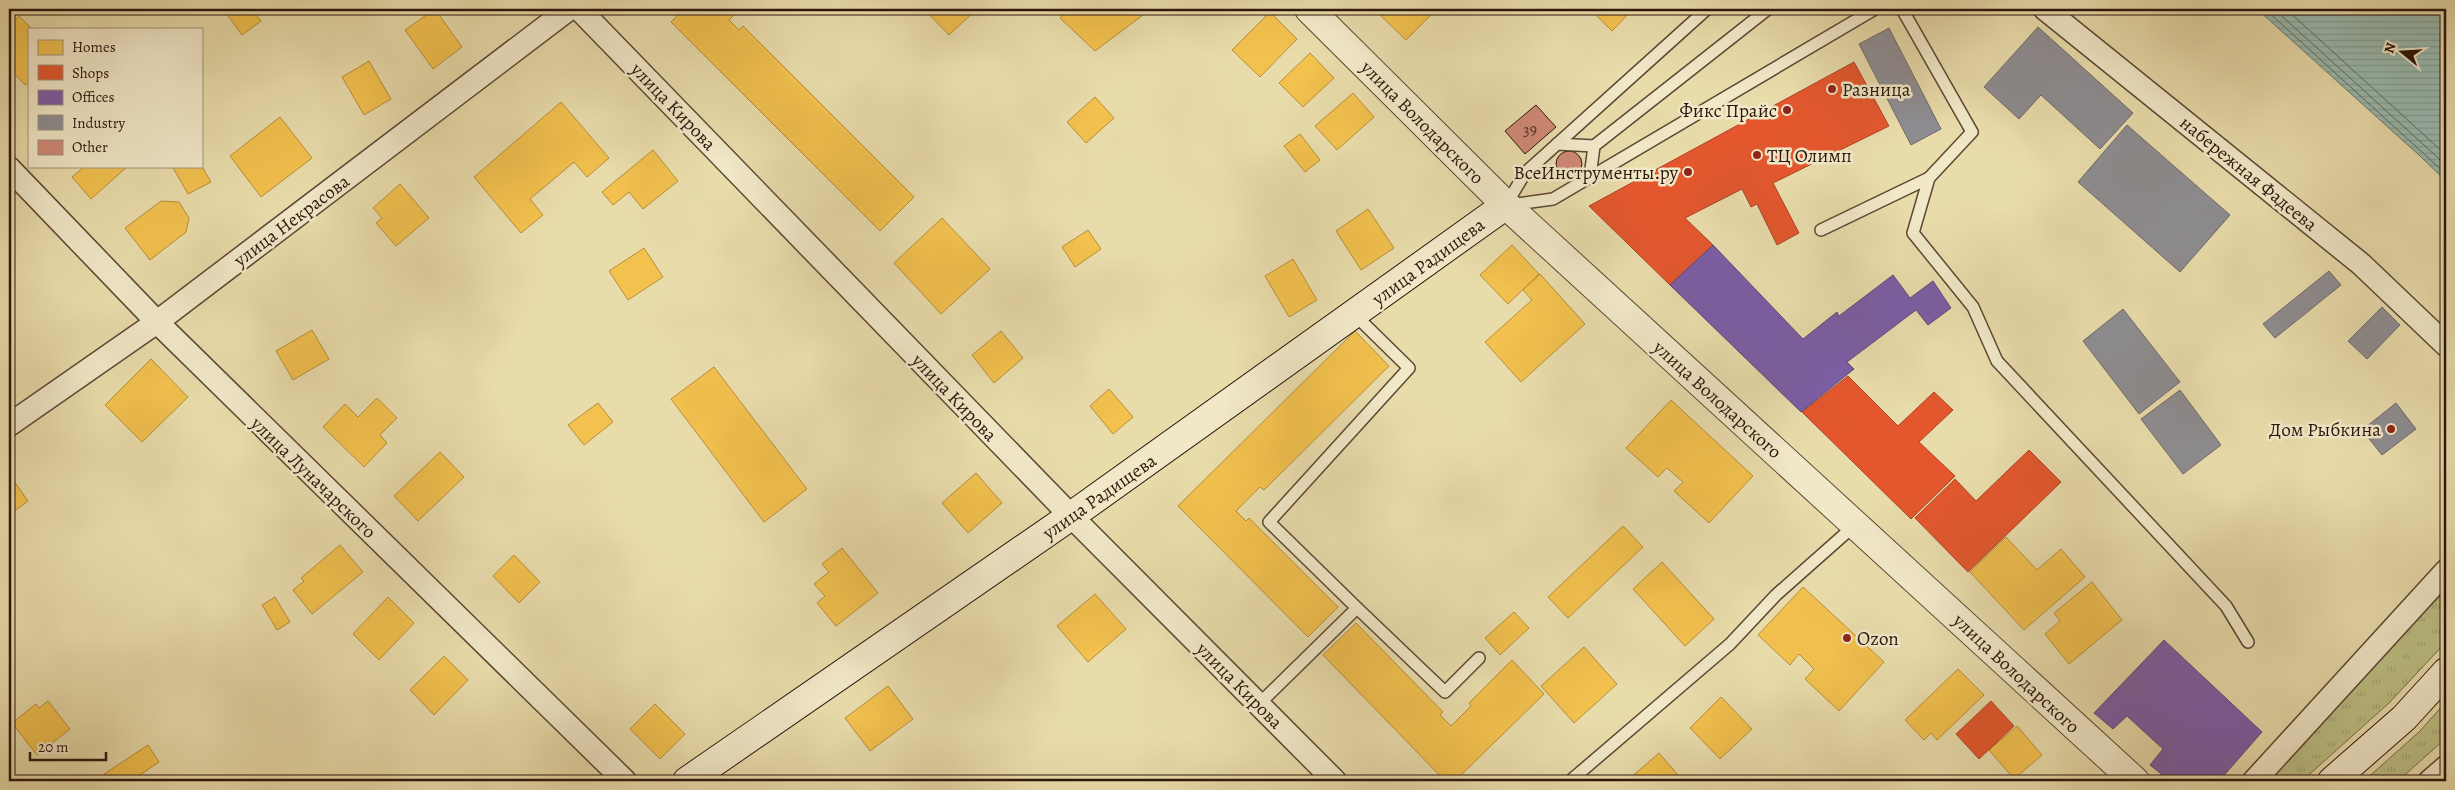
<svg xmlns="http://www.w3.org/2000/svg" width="2455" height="790" font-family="Alegreya,serif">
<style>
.grass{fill:url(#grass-tufts);stroke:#746a48}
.water{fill:url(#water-rules);stroke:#6d786e}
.homes{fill:#f2c14e;stroke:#b78d3a}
.shops{fill:#e4572e;stroke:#ad4324}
.offices{fill:#7b5ea7;stroke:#634878}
.industry{fill:#8d8d92;stroke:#70696a}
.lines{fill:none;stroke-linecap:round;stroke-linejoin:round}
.shore{stroke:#62685e;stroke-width:1}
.building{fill:#cf8875;stroke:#2c150c}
.service-casing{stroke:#5b4734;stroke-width:14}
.minor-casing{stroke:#5b4734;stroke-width:25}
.tertiary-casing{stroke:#5b4734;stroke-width:30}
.secondary-casing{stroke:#2c150c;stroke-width:30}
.service{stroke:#f1e8c8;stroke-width:11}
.minor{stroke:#f1e8c8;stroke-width:22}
.tertiary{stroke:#f1e8c8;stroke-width:28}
.secondary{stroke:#f1e8c8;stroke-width:28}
.poi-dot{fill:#8f2418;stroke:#f1e8c8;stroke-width:2}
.labels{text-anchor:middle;stroke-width:5;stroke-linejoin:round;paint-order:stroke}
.number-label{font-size:16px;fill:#553226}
.poi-label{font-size:19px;fill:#2c150c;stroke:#f1e8c8;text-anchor:start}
.street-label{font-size:19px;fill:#2c150c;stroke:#f1e8c8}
</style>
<defs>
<pattern id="grass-tufts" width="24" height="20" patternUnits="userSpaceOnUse" patternTransform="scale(1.25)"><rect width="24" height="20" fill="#bcbf84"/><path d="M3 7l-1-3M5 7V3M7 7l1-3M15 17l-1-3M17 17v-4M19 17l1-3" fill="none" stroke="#a2a371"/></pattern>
<pattern id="water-rules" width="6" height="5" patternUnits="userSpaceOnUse" patternTransform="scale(1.25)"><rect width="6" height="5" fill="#99bab0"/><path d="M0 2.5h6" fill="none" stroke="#849f96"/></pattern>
</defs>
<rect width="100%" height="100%" fill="#e9dcab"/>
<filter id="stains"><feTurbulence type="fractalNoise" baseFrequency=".004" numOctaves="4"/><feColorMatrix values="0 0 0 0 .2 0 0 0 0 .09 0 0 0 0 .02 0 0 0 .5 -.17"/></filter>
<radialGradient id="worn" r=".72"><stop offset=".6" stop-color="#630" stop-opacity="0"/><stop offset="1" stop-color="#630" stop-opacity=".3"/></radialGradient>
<g class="grass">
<path d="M2446,590v52l-57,61 -87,78h-43z"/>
<path d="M2446,702v36l-48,43h-34l55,-49z"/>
</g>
<path class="water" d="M2257,9h189v172l-26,-25z"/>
<g class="homes">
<path d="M223,9h29l9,12 -19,14z"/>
<path d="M435,9l27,38 -29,22 -28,-39z"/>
<path d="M684,9h56l-11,11 10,10 4,-4 171,171 -34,34 -209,-209z"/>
<path d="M924,9h53l-28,26z"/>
<path d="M1069,9h82l-56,42 -35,-33z"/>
<path d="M1385,9h52l-31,31 -27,-26z"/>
<path d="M1590,9h43l-21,22z"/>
<path d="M1270,12l27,27 -37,38 -28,-27z"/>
<path d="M19,16l13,13h-3v53l-4,3 -16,-17v-42z"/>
<path d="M1310,53l24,25 -31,29 -24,-24z"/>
<path d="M369,61l22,38 -27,16 -22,-38z"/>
<path d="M1353,93l21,24 -37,33 -22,-24z"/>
<path d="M1095,97l19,21 -28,25 -19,-21z"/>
<path d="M561,102l48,56 -22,19 -13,-15 -44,37 13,16 -22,18 -47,-56z"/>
<path d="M280,117l32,41 -51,39 -31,-41z"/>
<path d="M1300,134l20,26 -15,12 -21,-26z"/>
<path d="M653,150l25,31 -35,28 -14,-17 -16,13 -11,-13z"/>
<path d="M201,165l10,17 -23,12 -16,-28z"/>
<path d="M85,166h43l-37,33 -19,-22z"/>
<path d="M400,184l29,34 -33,28 -20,-23 6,-5 -9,-10z"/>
<path d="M161,201l18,1 10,16 -3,14 -36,28 -25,-32z"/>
<path d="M1368,209l26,39 -33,22 -25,-39z"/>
<path d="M942,218l48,51 -49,45 -47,-51z"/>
<path d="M1088,230l13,19 -26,18 -13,-20z"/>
<path d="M1512,245l27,29 -31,30 -28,-29z"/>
<path d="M644,248l19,29 -35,23 -19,-29z"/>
<path d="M1293,259l24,41 -28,17 -24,-41z"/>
<path d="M1540,274l45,50 -64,58 -36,-40 47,-42 -9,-10z"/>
<path d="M312,330l17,29 -36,21 -17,-29z"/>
<path d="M1001,331l22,27 -29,25 -22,-28z"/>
<path d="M1355,331l34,35 -125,124 -4,-3 -24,24 10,10 3,-3 89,89 -30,30 -130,-131z"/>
<path d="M151,359l37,38 -46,45 -37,-37z"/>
<path d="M714,367l93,122 -43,33 -93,-123z"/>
<path d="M1109,389l24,28 -20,17 -23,-28z"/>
<path d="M377,398l20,20 -17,17 7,8 -23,24 -41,-40 22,-23 13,13z"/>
<path d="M1671,400l82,76 -44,47 -35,-32 9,-9 -16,-14 -9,9 -32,-29z"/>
<path d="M598,403l15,19 -29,23 -16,-20z"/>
<path d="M440,452l24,25 -46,44 -24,-25z"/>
<path d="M976,473l26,30 -34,30 -26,-30z"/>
<path d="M9,474l19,27 -19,14z"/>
<path d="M1623,526l20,21 -75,71 -20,-21z"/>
<path d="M2006,537l31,33 24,-21 24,28 -61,53 -54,-58z"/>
<path d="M340,545l23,27 -51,42 -19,-24 11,-9 -3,-3z"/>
<path d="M842,548l36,45 -42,33 -19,-23 8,-7 -11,-12 15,-12 -7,-8z"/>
<path d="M514,555l26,27 -21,21 -26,-27z"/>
<path d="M1662,562l52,57 -29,27 -52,-57z"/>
<path d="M2092,582l30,38 -53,44 -24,-30 15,-13 -6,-8z"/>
<path d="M1803,587l81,75 -45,49 -34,-32 9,-10 -15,-15 -9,11 -32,-30z"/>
<path d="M1095,594l31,35 -38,33 -31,-36z"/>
<path d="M275,597l15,25 -13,8 -15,-25z"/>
<path d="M388,597l26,26 -35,37 -26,-26z"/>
<path d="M1514,612l15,16 -29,27 -15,-17z"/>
<path d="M1356,623l87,89 -3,3 11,11 20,-20 -2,-3 43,-43 32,34 -89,87h-10l-122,-126z"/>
<path d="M1584,647l33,37 -43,39 -33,-37z"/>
<path d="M444,656l24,24 -34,35 -24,-25z"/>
<path d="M1958,669l26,26 -47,45 -6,-7 -7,7 -19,-20z"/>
<path d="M888,686l25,33 -43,32 -25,-33z"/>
<path d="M1721,697l31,32 -32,30 -30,-31z"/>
<path d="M48,701l22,28 -33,26 -25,-32 24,-19 3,4z"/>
<path d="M655,704l30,30 -25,25 -30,-30z"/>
<path d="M2017,726l25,29 -28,24 -25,-29z"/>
<path d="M148,745l11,17 -28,19h-22l-5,-7z"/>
<path d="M1659,753l24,28h-53l-1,-2z"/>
</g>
<g class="shops">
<path d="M1854,62l35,64 -116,57 26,50 -22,12 -20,-41 -6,3 -9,-18 -57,29 28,27 -43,40 -81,-79z"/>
<path d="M1848,376l50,50 36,-34 19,18 -34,32 36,34 -44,43 -109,-107z"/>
<path d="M2029,450l32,32 -93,90 -53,-54 40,-39 21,22z"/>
<path d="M1991,701l23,25 -35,33 -23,-25z"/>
</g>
<g class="offices">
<path d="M1713,245l90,94 34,-27 2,4 54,-41 17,23 23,-17 18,27 -23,17 -12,-15 -69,52 7,7 -53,43 -131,-127z"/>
<path d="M2164,640l98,92 -43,49h-49l-20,-16 13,-16 -36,-33 -14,13 -19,-16z"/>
</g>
<g class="industry">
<path d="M2038,27l95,86 -33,36 -59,-54 -22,24 -35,-32z"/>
<path d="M1889,28l52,101 -30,16 -52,-101z"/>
<path d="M2127,125l103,90 -50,57 -102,-90z"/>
<path d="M2329,271l12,14 -66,53 -12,-14z"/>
<path d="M2382,307l18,18 -33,34 -19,-18z"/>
<path d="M2123,309l57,73 -41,32 -56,-73z"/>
<path d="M2180,390l41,55 -38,29 -42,-55z"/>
<path d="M2396,403l20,26 -34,26 -20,-25z"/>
</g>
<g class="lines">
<g class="shore">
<path d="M2265,9l181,165"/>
<path d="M2274,9l172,156"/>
<path d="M2286,9l160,146"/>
</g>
</g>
<g class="building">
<path d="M1536,105l20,22 -31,27 -20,-23z"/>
<circle cx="1569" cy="164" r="13"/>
</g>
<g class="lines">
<defs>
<g id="service">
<path d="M1902,9l70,123 -43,46 -16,55 60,74 24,54 229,245 22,36"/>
<path d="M1557,144l37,2"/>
<path d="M1590,177l4,-31 174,-137"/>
<path d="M1506,205l19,-32 182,-164"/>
<path d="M1510,205l43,-6 322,-190"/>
<path d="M1821,230l108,-52"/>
<path d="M1357,608l88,84 34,-34"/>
<path d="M1259,704l98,-96 -88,-86 140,-154 -55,-54"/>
<path d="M1570,781l160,-137 46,-49 79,-70"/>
</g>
<g id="minor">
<path d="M579,9l492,507 264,265"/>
<path d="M2045,9l316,255 85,81"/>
<path d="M9,168l148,154 468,459"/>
<path d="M9,425l148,-103 412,-313"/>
<path d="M2254,781l192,-210"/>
<path d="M2430,781l16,-14"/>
</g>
<path id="tertiary" d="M1309,9l197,196 629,576"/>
<g id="secondary">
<path d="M687,781l384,-265 435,-311"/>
<path d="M2332,781l72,-63 42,-46"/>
</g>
</defs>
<use href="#service" class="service-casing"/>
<use href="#minor" class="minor-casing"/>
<use href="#tertiary" class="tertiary-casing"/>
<use href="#secondary" class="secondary-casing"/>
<use href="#service" class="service"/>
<use href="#minor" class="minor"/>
<use href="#tertiary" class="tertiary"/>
<use href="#secondary" class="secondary"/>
</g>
<g class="poi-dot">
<circle cx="1832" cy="89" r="5"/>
<circle cx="1787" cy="110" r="5"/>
<circle cx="1757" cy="155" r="5"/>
<circle cx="1688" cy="172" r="5"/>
<circle cx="2391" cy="429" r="5"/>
<circle cx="1847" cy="638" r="5"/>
</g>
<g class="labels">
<g class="number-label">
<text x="1530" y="135">39</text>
</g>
<g class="poi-label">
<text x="1842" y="96">Разница</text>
<text x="1777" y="117" text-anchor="end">Фикс Прайс</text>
<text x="1767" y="162">ТЦ Олимп</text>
<text x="1678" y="179" text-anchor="end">ВсеИнструменты.ру</text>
<text x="2381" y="436" text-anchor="end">Дом Рыбкина</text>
<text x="1857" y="645">Ozon</text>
</g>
<g class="street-label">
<text transform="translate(674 106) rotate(46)" y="7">улица Кирова</text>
<text transform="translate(1423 122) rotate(45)" y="7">улица Володарского</text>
<text transform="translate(2249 173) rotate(39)" y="7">набережная Фадеева</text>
<text transform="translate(291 220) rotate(-37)" y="7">улица Некрасова</text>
<text transform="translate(1428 261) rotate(-36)" y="7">улица Радищева</text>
<text transform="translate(955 397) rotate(46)" y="7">улица Кирова</text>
<text transform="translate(1718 399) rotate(42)" y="7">улица Володарского</text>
<text transform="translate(314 477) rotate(44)" y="7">улица Луначарского</text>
<text transform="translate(1099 496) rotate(-35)" y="7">улица Радищева</text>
<text transform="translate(2017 673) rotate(43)" y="7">улица Володарского</text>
<text transform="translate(1240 685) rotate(45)" y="7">улица Кирова</text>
</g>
</g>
<rect width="2455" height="790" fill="none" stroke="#e9dcab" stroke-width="30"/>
<rect x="10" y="10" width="2435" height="770" fill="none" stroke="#2c150c" stroke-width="2.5"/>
<rect x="15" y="15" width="2425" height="760" fill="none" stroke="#2c150c"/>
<rect x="28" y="28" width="175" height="140" fill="#f1e8c8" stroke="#a2947d"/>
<rect x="38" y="40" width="25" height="15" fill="#f2c14e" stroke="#a2947d"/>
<text x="72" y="52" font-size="15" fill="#2c150c">Homes</text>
<rect x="38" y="65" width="25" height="15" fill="#e4572e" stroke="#a2947d"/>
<text x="72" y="78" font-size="15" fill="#2c150c">Shops</text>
<rect x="38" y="90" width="25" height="15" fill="#7b5ea7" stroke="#a2947d"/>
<text x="72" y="102" font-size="15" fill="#2c150c">Offices</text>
<rect x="38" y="115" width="25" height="15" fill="#8d8d92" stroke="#a2947d"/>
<text x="72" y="128" font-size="15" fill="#2c150c">Industry</text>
<rect x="38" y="140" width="25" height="15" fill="#cf8875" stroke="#a2947d"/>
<text x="72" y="152" font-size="15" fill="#2c150c">Other</text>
<g transform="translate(2402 52) rotate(288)" stroke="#f1e8c8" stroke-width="4" paint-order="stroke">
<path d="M0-4L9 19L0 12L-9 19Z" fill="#2c150c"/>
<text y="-8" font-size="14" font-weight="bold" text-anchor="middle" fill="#2c150c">N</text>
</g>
<path d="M30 752v8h76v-8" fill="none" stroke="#2c150c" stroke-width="2.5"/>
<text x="38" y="752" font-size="15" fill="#2c150c" stroke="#f1e8c8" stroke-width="4" paint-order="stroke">20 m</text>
<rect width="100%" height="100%" filter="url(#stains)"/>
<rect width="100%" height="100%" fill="url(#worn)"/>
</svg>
